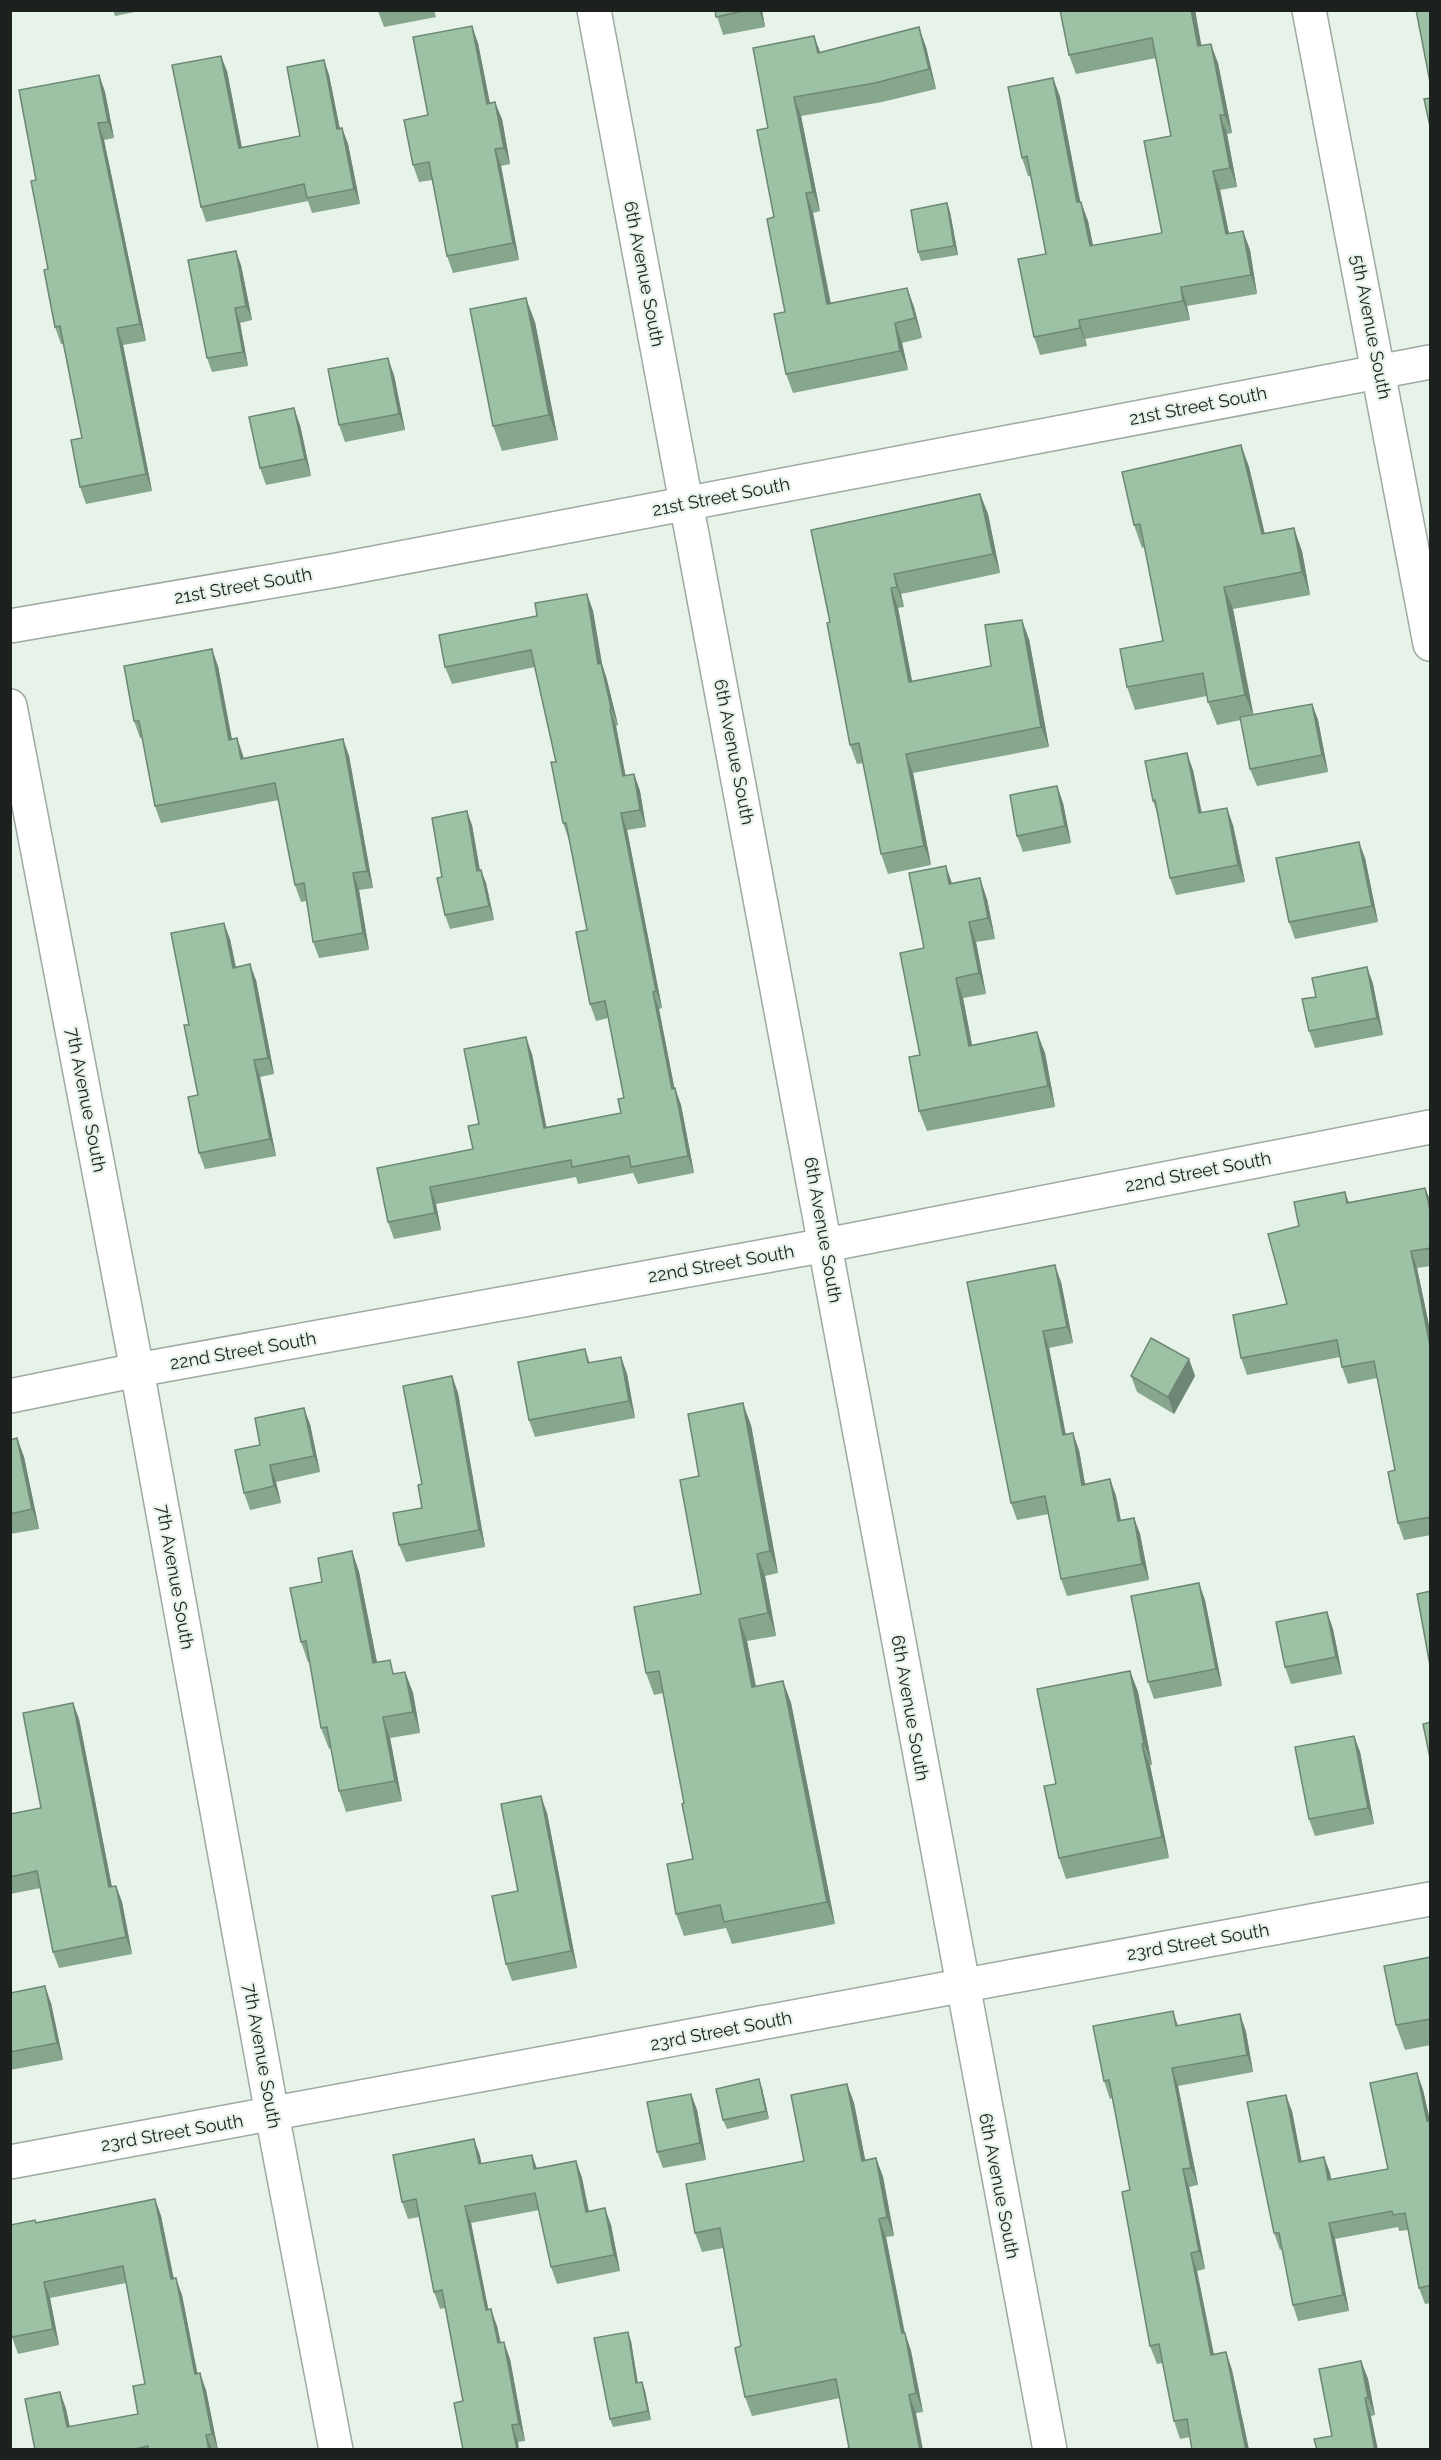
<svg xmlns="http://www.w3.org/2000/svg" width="1441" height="2460" font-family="Raleway,sans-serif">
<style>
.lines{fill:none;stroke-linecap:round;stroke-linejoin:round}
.minor-casing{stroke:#9ea9a1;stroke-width:36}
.minor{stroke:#fff;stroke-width:33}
.wall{fill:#86a68e}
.shaded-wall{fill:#6d8774}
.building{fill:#9cc1a5;stroke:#6d8774;stroke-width:1.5}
.labels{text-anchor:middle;stroke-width:4.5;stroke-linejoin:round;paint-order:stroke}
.street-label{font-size:18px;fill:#1d211e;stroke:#e7f2e9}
</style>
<rect width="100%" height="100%" fill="#e7f2e9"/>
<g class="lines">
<defs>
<g id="minor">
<path d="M594,10c155,813 301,1627 456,2440"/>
<path d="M1309,10l121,634"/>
<path d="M10,626l327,-56 1093,-208"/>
<path d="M10,706l127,664 135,744 64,336"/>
<path d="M10,1396l127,-26 689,-125 604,-118"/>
<path d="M10,2162l1420,-263"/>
</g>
</defs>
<use href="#minor" class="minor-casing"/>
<use href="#minor" class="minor"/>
</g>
<g class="wall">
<path d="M113,10h31l-29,6z"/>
<path d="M434,10l2,7 -52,10 -6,-16z"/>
<path d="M715,10h47l3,17 -42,8z"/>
<path d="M1060,10h135l6,36 17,17 14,70 -5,1 10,53 -17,3 9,44 14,-3 7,19 7,44 -70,12 3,14 -105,19 2,7 -47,9 -6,-18 12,-83 -15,-78h-3l-6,-18 31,-80 7,19 20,105 8,19 5,25 69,-13 9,-97 -15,-78 -80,16 -7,-19z"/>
<path d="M814,36l6,16 106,-5 10,42 -54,13 -81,14 19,95 -7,2 18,90 76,-15 7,19 8,31 -20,5 6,27 -115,23 -7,-19 -1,-62 -17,-184z"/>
<path d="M478,43l12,60 12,16 8,45 -9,2 18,94 -66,13 -6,-17 -15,-76 -13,2 -6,-17 15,-50z"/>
<path d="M324,60l5,15 11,54 2,-1 6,16 12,60 -48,9 -4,-12 -102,21 -5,-15 26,-136 15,77 58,-12z"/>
<path d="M99,75l6,17 9,46 -10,2 42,201 -23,4 29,146 -66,13 -6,-17 2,-49 -19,-94h-2l-6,-17 -19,-147z"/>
<path d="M947,203l3,9 8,43 -37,6 -3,-9z"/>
<path d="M241,265l11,55 -12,3 8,43 -36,6 -5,-14z"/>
<path d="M535,322l23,118 -56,11 -9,-25z"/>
<path d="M394,375l11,55 -60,12 -6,-17z"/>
<path d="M300,425l11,51 -45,9 -6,-17z"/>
<path d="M1241,445l8,22 16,67 37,17 8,44 -77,14 20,106 59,-11 6,16 10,52 -71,14 -7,-17 -9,-49 -24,5 -9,-23 -1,-6 -72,14 -8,-23 36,-46 -18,-94 -3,1 -8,-23z"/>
<path d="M980,494l8,20 12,59 -99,21 3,13 -6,1 14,73 79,-15 38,-27 20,108 -136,26 18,92 -43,9 -7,-20 -18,-91 -6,1 -7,-19 -20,-123z"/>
<path d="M587,594l6,17 9,53 5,16 11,45 -2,1 9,50 9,-2 6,17 6,36 -19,3 35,178 -3,1 15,79 7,17 13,68 -56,11 -5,-11 -55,11 -2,-7 -140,27 5,26 -47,9 -6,-17 85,-73 6,-25 53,-70 14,73 75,-14 3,-15 -16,-80 -12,3 -6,-17 -3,-74 -18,-90 -6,-17 -7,-61 -21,-95 -83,17 -7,-17 92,-51z"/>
<path d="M218,666l14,73 5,-1 6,20 100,-19 6,17 24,132 -14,2 10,60 -50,8 -6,-16 -7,-41 -5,1 -6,-17 -16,-85 -118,23 -6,-17 -13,-68h-2l-6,-17z"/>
<path d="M1193,770l9,43 31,12 12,57 -69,13 -6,-17 -13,-66 -4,-11z"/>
<path d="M1057,786l6,17 8,40 -48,9 -6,-16z"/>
<path d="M472,825l8,45 6,13 8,37 -44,9 -5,-14 -3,-38z"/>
<path d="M1365,858l13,64 -83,17 -6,-17z"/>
<path d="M952,884l35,15 8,40 -19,3 10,52 -23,4 9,47 73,8 10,54 -128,24 -8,-20 1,-56z"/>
<path d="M230,939l6,28 20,13 18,94 -14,3 16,79 -71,13 -6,-16 -1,-58 -9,-70z"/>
<path d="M1367,967l6,17 10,51 -68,13 -6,-17 7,-34z"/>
<path d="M1425,1188l6,14v64l-14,2 14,67v200l-27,5 -6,-17 -3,-53 -18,-92 -29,6 -6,-17 -2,-10 -93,18 -6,-17 46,-54 12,-78 46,-34 4,10z"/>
<path d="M967,1282h94l12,61 -24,5 17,87 13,15 6,34 25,-5 6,17 5,24 13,-2 6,16 9,46 -82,16 -6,-17 -12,-65 -32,6 -6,-17z"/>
<path d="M585,1349l5,14 31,-6 6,17 8,44 -100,19 -6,-17z"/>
<path d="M1189,1359l6,17 -21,38 -37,-22 -6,-16z"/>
<path d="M452,1376l6,17 27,154 -79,15 -7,-17 23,-37v-24z"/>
<path d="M310,1424l10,48 -44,10 5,21 -31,7 -6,-17 16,-48z"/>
<path d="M751,1425l27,148 -13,3 11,60 -29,5 9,45 27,-5 8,22 44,221 -103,20 -6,-16 -42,8 -8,-22 17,-55 -9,-56 -21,-110 -9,2 -8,-22 55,-79 -2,-118z"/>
<path d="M17,1438l7,19 15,72 -29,5v-94z"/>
<path d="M352,1551l7,21 18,90 19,12 9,-2 8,21 7,40 -30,5 12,63 -56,11 -7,-21 -8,-43 -2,1 -8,-21 -11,-66h-2l-7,-20 21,-60z"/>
<path d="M1205,1600l17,86 -68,13 -6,-17z"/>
<path d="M1327,1612l6,17 9,45 -51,10 -6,-17z"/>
<path d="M1130,1671l8,21 14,73h-2l19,93 -103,21 -7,-21 -3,-74z"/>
<path d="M73,1703l6,16 33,168 4,-1 6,16 10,52 -73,14 -6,-16 -12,-64 -31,6v-80l31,-6z"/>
<path d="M1354,1736l6,16 14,72 -59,12 -6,-17z"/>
<path d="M547,1813l30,155 -65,13 -6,-17 12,-73z"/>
<path d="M1431,1957v88l-26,5 -9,-25z"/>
<path d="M10,1993l41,10 12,57 -53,10z"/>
<path d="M1240,2014l6,18 7,40 -75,14 20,99 -9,2 16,82 -8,2 17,83 12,-2 6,18 17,80h-57l-2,-13 -10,2 -6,-18 -11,-58 -6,1 -7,-18 -20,-156 -18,-92 -2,1 -6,-18 74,-55z"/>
<path d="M1417,2073l6,17 7,31h1v182l-6,1 -6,-16 -11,-58 -9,1 -1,-4 -63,12 14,72 -51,10 -5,-16 -11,-56 -2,1 -6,-17 18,-122 9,50 23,-4 6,16 1,7 57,-11z"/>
<path d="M847,2084l7,19 11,57 11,-2 7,19 11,59 -8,1 19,96 6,18 12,61 -7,1 -67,35 -9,-50 -88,18 -7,-19 -4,-51 -18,-98 -21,4 -7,-19 109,-72z"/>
<path d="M762,2088l7,31 -42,10 -4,-9z"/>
<path d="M691,2094l6,16 9,50 -43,8 -6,-16z"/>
<path d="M474,2139l6,17 1,8 56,4 39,-7 6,17 7,33 22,14 9,46 -63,13 -6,-17 -12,-57 -68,13 17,87 9,16 4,17 9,16 15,82 -7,1 1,8h-56v-49l-18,-93 -5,1 -6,-17 -15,-75 -11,2 -6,-17z"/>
<path d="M155,2199l6,17 13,63 8,16 15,79 9,16 12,60h-183l25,-58 6,17 4,18 68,-13 7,-30 -19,-101 -76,15 9,47 -41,9 -6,-17 24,-115z"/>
<path d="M631,2341l7,42 4,-1 3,9 6,29 -38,7 -3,-8z"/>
<path d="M1361,2361l7,18 7,36 -4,1 -39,20z"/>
</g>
<g class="shaded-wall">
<path d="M759,10h3l3,17z"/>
<path d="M1191,10h4l10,55 -7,-19z"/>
<path d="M472,26l6,17 15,77 -6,-16z"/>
<path d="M919,27l7,20 10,42 -7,-20z"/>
<path d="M814,36l7,19 -3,-2z"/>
<path d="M1211,44l7,19 14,70 -7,-18z"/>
<path d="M221,56l6,15 18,93 -6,-16z"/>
<path d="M324,60l5,15 14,70 -6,-16z"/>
<path d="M99,75l6,17 9,46 -6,-16z"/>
<path d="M1053,78l7,19 24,124 -7,-19z"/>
<path d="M794,97l7,19 19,95 -7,-19z"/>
<path d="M495,102l7,17 8,45 -6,-16z"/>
<path d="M1220,115l7,19 10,53 -7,-19z"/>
<path d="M98,123l6,17 42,201 -6,-17z"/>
<path d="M342,128l6,16 12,60 -6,-15z"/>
<path d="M495,149l6,17 18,94 -6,-17z"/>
<path d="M1213,171l7,19 13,63 -7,-19z"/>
<path d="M806,193l7,20 21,110 -7,-19z"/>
<path d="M1081,202l7,19 9,44 -7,-19z"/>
<path d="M947,203l3,9 8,43 -4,-9z"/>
<path d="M1243,231l7,19 7,44 -6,-19z"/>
<path d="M236,251l5,14 11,55 -6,-14z"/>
<path d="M1181,287l6,19 3,14 -7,-19z"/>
<path d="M907,288l7,19 8,31 -7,-20z"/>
<path d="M526,298l9,24 23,118 -9,-25z"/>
<path d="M235,308l5,15 8,43 -5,-14z"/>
<path d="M1079,320l6,19 2,7 -7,-18z"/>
<path d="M895,323l7,20 6,27 -8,-19z"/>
<path d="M117,328l6,17 29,146 -6,-17z"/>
<path d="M388,358l6,17 11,55 -6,-16z"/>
<path d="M294,408l6,17 11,51 -6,-17z"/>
<path d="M1241,445l8,22 21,90 -8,-23z"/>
<path d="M980,494l8,20 12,59 -7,-19z"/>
<path d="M1294,528l8,23 8,44 -8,-23z"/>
<path d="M894,574l7,20 3,13 -7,-20z"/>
<path d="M1224,587l9,22 21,108 -9,-22z"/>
<path d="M891,588l7,20 18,94 -7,-20z"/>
<path d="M587,594l6,17 9,53 5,16 11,45 -7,-17 -13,-44z"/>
<path d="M1022,620l7,19 20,108 -8,-20z"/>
<path d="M212,649l6,17 17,91 -6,-17z"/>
<path d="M1312,704l6,16 10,52 -6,-17z"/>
<path d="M610,709l6,17 13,67 -6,-17z"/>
<path d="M237,738l6,17 4,21 -6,-17z"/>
<path d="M343,739l6,17 24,132 -6,-17z"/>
<path d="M1187,753l6,17 12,60 -6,-17z"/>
<path d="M906,754l7,19 18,92 -7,-19z"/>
<path d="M634,774l6,17 6,36 -6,-17z"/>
<path d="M1057,786l6,17 8,40 -6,-17z"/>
<path d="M1227,808l6,17 12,57 -7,-17z"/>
<path d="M467,811l5,14 10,59 -5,-13z"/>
<path d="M621,813l6,17 35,178 -6,-17z"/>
<path d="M1359,842l6,16 13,64 -6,-16z"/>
<path d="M946,866l7,20 -4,-2z"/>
<path d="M481,870l5,13 8,37 -5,-14z"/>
<path d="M353,873l6,17 10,60 -6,-17z"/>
<path d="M980,878l7,21 8,40 -7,-21z"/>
<path d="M969,922l7,20 10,52 -7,-21z"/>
<path d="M224,923l6,16 9,45 -6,-16z"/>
<path d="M250,964l6,16 18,94 -6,-16z"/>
<path d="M1367,967l6,17 10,51 -6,-17z"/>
<path d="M956,978l7,20 13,68 -7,-20z"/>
<path d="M653,992l6,17 19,97 -6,-17z"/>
<path d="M1037,1032l8,21 10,54 -7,-21z"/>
<path d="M526,1037l6,17 18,91 -6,-17z"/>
<path d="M254,1060l6,17 16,79 -6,-17z"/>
<path d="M675,1088l6,17 13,68 -6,-17z"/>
<path d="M430,1187l6,17 5,26 -6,-17z"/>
<path d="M1425,1188l6,14v13z"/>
<path d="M1411,1251l6,17 14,67v15z"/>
<path d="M1055,1265l6,17 12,61 -6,-16z"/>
<path d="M1043,1331l6,17 20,104 -6,-17z"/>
<path d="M621,1357l6,17 8,44 -6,-17z"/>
<path d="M1189,1359l6,17 -21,38 -6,-17z"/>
<path d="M452,1376l6,17 27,154 -6,-17z"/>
<path d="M743,1403l8,22 27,148 -8,-22z"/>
<path d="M304,1408l6,16 10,48 -6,-16z"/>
<path d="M1073,1433l6,17 9,51 -6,-16z"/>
<path d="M17,1438l7,19 15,72 -7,-20z"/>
<path d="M270,1465l6,17 5,21 -7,-17z"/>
<path d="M1110,1479l6,17 8,41 -6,-16z"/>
<path d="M1134,1518l6,16 9,46 -7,-16z"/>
<path d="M352,1551l7,21 22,111 -8,-20z"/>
<path d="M757,1554l8,22 11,60 -8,-23z"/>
<path d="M1199,1583l6,17 17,86 -6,-17z"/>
<path d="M1327,1612l6,17 9,45 -6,-17z"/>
<path d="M739,1619l8,22 13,68 -8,-22z"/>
<path d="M1130,1671l8,21 14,73 -8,-21z"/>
<path d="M405,1672l8,21 7,40 -7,-21z"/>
<path d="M783,1681l8,22 44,221 -8,-22z"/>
<path d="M73,1703l6,16 36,184 -6,-16z"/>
<path d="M383,1717l7,21 12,63 -7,-20z"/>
<path d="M1354,1736l6,16 14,72 -6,-16z"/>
<path d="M1142,1744l8,21 19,93 -7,-21z"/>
<path d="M541,1796l6,17 30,155 -6,-17z"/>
<path d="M116,1886l6,16 10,52 -6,-17z"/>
<path d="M45,1986l6,17 12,57 -6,-17z"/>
<path d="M1173,2011l6,18 -3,-3z"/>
<path d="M1240,2014l6,18 7,40 -6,-17z"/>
<path d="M1172,2068l6,18 20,99 -7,-17z"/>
<path d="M1417,2073l6,17 8,35 -4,-4z"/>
<path d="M759,2079l3,9 7,31 -3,-8z"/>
<path d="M847,2084l7,19 15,76 -7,-18z"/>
<path d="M691,2094l6,16 9,50 -6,-17z"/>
<path d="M1286,2095l6,16 13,67 -6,-16z"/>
<path d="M474,2139l6,17 5,25 -6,-17z"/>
<path d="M532,2155l6,16 -4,-2z"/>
<path d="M1324,2157l6,16 4,24 -6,-17z"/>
<path d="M876,2158l7,19 11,59 -7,-19z"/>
<path d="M576,2161l6,17 10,51 -6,-17z"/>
<path d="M1183,2169l6,18 16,82 -6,-18z"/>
<path d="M155,2199l6,17 16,80 -6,-17z"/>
<path d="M465,2206l6,17 21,104 -6,-17z"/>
<path d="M605,2208l6,17 9,46 -6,-16z"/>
<path d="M879,2219l7,18 22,115 -6,-19z"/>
<path d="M1329,2223l6,16 14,72 -6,-16z"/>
<path d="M1191,2253l6,18 20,101 -6,-17z"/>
<path d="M176,2278l6,17 19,96 -6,-17z"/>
<path d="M44,2282l6,16 9,47 -6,-16z"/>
<path d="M491,2309l6,17 7,34 -6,-17z"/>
<path d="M628,2332l3,9 8,51 -3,-9z"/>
<path d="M905,2333l6,18 12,61 -7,-19z"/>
<path d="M504,2342l6,17 15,82 -6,-17z"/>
<path d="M1226,2352l6,18 17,80h-3z"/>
<path d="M1361,2361l7,18 7,36 -7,-17z"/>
<path d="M200,2373l6,17 12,60 -6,-16z"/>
<path d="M642,2382l3,9 6,29 -3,-9z"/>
<path d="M60,2392l6,17 7,35 -6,-17z"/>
<path d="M909,2395l7,18 7,37h-3z"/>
<path d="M1365,2398l6,18 7,34h-3z"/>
<path d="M512,2425l6,17 1,8h-2z"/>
<path d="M206,2435l6,15h-3z"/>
</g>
<g class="building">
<path d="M715,10h32l-31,7z"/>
<path d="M1060,10h131l7,36 13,-2 14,71h-5l10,53 -17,3 13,63 17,-3 8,44 -70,12 2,14 -104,19 1,8 -46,9 -16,-78 28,-5 -19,-98 -5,2 -14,-71 45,-9 24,124h4l9,44 72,-13 -18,-92 27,-5 -19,-98 -83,17z"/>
<path d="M1416,10h15v77z"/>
<path d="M472,26l15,78 8,-2 9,46 -9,1 18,94 -66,13 -18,-94 -16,3 -9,-45 24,-5 -15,-78z"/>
<path d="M919,27l10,42 -54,14 -81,14 19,95 -7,1 21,111 80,-16 8,30 -20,5 5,28 -114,23 -12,-60 11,-2 -18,-93 7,-2 -17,-87 11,-2 -15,-80 61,-12 4,17z"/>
<path d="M221,56l18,92 61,-12 -13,-69 37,-7 13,69 5,-1 12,61 -47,9 -3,-14 -103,23 -29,-142z"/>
<path d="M99,75l9,47 -10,1 42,201 -23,4 29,146 -66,13 -9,-47 11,-2 -22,-112 -5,1 -11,-57 4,-1 -17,-88 5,-1 -17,-90z"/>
<path d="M1431,98v33l-7,-32z"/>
<path d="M947,203l7,43 -36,6 -7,-42z"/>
<path d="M236,251l10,55 -11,2 8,44 -36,6 -19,-98z"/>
<path d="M526,298l23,117 -56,11 -23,-117z"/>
<path d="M388,358l11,56 -60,11 -11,-56z"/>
<path d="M294,408l11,51 -45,9 -11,-51z"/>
<path d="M1241,445l21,89 32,-6 8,44 -78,15 21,108 -37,7 -5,-29 -76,14 -7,-38 43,-8 -23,-117 -6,1 -12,-53z"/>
<path d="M980,494l13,60 -99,20 3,13 -6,1 18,94 82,-16 -6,-41 37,-5 19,107 -135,27 18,92 -43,8 -22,-111 -9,2 -23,-122 3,-1 -19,-92z"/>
<path d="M587,594l11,70 3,-1 10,45 -1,1 13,67 11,-2 6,36 -19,3 35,178 -3,1 19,97 3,-1 13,68 -57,11 -2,-11 -57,11 -1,-7 -141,27 5,26 -47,9 -11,-54 96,-19 -5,-23 11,-2 -15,-75 62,-12 18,91 77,-15 -3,-14 6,-1 -19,-97 -15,3 -14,-72 11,-2 -21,-107h-3l-12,-61h5l-25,-112 -86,17 -6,-32 98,-19 -2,-13z"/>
<path d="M212,649l17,91 8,-2 4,21 102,-20 24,132 -14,2 10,60 -50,9 -9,-59 -9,2 -20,-102 -120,23 -16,-85h-5l-10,-55z"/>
<path d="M1312,704l10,51 -72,14 -10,-52z"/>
<path d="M1187,753l12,60 28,-5 11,57 -68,13 -15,-78 -2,1 -8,-40z"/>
<path d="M1057,786l8,40 -48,10 -7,-41z"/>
<path d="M467,811l10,60 4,-1 8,36 -44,9 -8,-37 5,-1 -10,-59z"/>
<path d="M1359,842l13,64 -83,16 -13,-64z"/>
<path d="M946,866l3,18 31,-6 8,40 -19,4 10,51 -23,5 13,68 68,-14 11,54 -129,25 -10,-54 11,-2 -20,-102 24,-5 -15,-75z"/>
<path d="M224,923l9,45 17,-4 18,94 -14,2 16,79 -71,14 -11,-56 10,-2 -14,-70h5l-18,-92z"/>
<path d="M1367,967l10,51 -68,13 -7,-32 14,-2 -4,-19z"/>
<path d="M1425,1188l6,27v33l-20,3 20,99v167l-33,6 -10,-51 7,-2 -21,-109 -32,6 -5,-27 -96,18 -8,-43 54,-11 -19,-70 31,-8 -5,-24 51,-10 2,11z"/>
<path d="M1055,1265l12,62 -24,4 20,104 10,-2 9,52 28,-6 8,42 16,-3 8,46 -81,15 -16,-83 -34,7 -44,-221z"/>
<path d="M1151,1338l38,21 -21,38 -37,-21z"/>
<path d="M585,1349l3,14 33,-6 8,44 -100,19 -11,-58z"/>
<path d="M452,1376l27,154 -80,15 -6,-32 29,-5 -4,-23 4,-1 -19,-98z"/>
<path d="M743,1403l27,148 -13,3 11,59 -29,6 13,68 31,-6 44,221 -103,20 -4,-17 -44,9 -9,-50 26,-5 -11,-55 2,-1 -25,-132 -13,2 -12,-66 67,-13 -21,-114 19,-4 -11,-62z"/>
<path d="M304,1408l10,48 -44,9 4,21 -30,7 -9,-43 25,-5 -5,-27z"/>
<path d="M17,1438l15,71 -22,5v-74z"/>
<path d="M352,1551l21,112 17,-3 3,14 12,-2 8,40 -30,5 12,64 -56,10 -12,-64 -6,1 -15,-87 -5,1 -11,-54 32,-6 -4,-24z"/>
<path d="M1199,1583l17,86 -68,13 -17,-86z"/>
<path d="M1431,1591v80l-14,-77z"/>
<path d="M1327,1612l9,45 -51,10 -9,-45z"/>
<path d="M1130,1671l14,73h-2l20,93 -103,21 -15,-72 12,-2 -19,-95z"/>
<path d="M73,1703l36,184 7,-1 10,51 -73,15 -16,-81 -27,6v-63l31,-6 -18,-95z"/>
<path d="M1431,1722v41l-8,-39z"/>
<path d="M1354,1736l14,72 -59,11 -14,-72z"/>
<path d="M541,1796l30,155 -65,13 -14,-68 26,-5 -17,-87z"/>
<path d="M1431,1957v62l-35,6 -12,-59z"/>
<path d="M45,1986l12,57 -47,9v-59z"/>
<path d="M1173,2011l3,15 64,-12 7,41 -75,13 19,100 -8,1 16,82 -8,2 20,102 15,-3 20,98h-54l-5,-31 -13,2 -15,-77 -9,2 -28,-154 8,-2 -21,-110 -5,1 -11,-55z"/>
<path d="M1417,2073l10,48h4v164l-12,3 -14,-75 -12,2 -1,-4 -63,12 14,72 -50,10 -14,-72h-5l-27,-131 39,-7 13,67 25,-5 4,23 60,-11 -18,-86z"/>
<path d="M759,2079l7,32 -43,9 -7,-31z"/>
<path d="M847,2084l15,77 14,-3 11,59 -8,2 23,114h3l11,60 -7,2 11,55h-79l8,-2 -13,-69 -91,18 -10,-49 6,-2 -21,-118 -25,5 -9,-49 118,-23 -13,-66z"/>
<path d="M691,2094l9,49 -43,9 -10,-50z"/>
<path d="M474,2139l5,25 53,-9 2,14 42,-8 10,51 19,-4 9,47 -63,12 -16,-74 -70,13 21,104 5,-1 7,34 6,-1 15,82 -7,1 5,25h-54l-9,-47 9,-2 -21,-111 -8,2 -18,-93 -14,3 -9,-47z"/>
<path d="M155,2199l16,80 5,-1 19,96 5,-1 12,61 -6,1 3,15h-61v-4l-17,4h-96l-10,-51 35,-7 7,35 71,-13 -5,-28 12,-2 -22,-118 -79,16 9,47 -41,8 -2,-10v-102l25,-5 1,3z"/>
<path d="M628,2332l8,51 6,-1 6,29 -38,8 -16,-81z"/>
<path d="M1361,2361l7,37h-3l10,52h-58l-3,-11 18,-3 -13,-67z"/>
</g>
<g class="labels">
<g class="street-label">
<text transform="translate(644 274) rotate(79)" y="6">6th Avenue South</text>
<text transform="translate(1371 327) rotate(79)" y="6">5th Avenue South</text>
<text transform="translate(1198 406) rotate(-11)" y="6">21st Street South</text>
<text transform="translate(721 497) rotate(-11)" y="6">21st Street South</text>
<text transform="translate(243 586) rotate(-10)" y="6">21st Street South</text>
<text transform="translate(734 752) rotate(79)" y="6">6th Avenue South</text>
<text transform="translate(86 1100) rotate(79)" y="6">7th Avenue South</text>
<text transform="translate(1198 1172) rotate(-11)" y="6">22nd Street South</text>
<text transform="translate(823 1230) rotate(80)" y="6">6th Avenue South</text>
<text transform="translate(721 1264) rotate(-10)" y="6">22nd Street South</text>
<text transform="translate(243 1351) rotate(-10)" y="6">22nd Street South</text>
<text transform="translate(175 1577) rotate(80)" y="6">7th Avenue South</text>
<text transform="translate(910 1708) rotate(80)" y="6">6th Avenue South</text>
<text transform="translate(1198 1942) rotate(-10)" y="6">23rd Street South</text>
<text transform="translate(721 2031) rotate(-11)" y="6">23rd Street South</text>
<text transform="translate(262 2056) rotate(80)" y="6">7th Avenue South</text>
<text transform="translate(172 2133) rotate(-10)" y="6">23rd Street South</text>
<text transform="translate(999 2186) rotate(79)" y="6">6th Avenue South</text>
</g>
</g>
<rect width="1441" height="2460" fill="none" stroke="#1d211e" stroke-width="24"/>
</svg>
